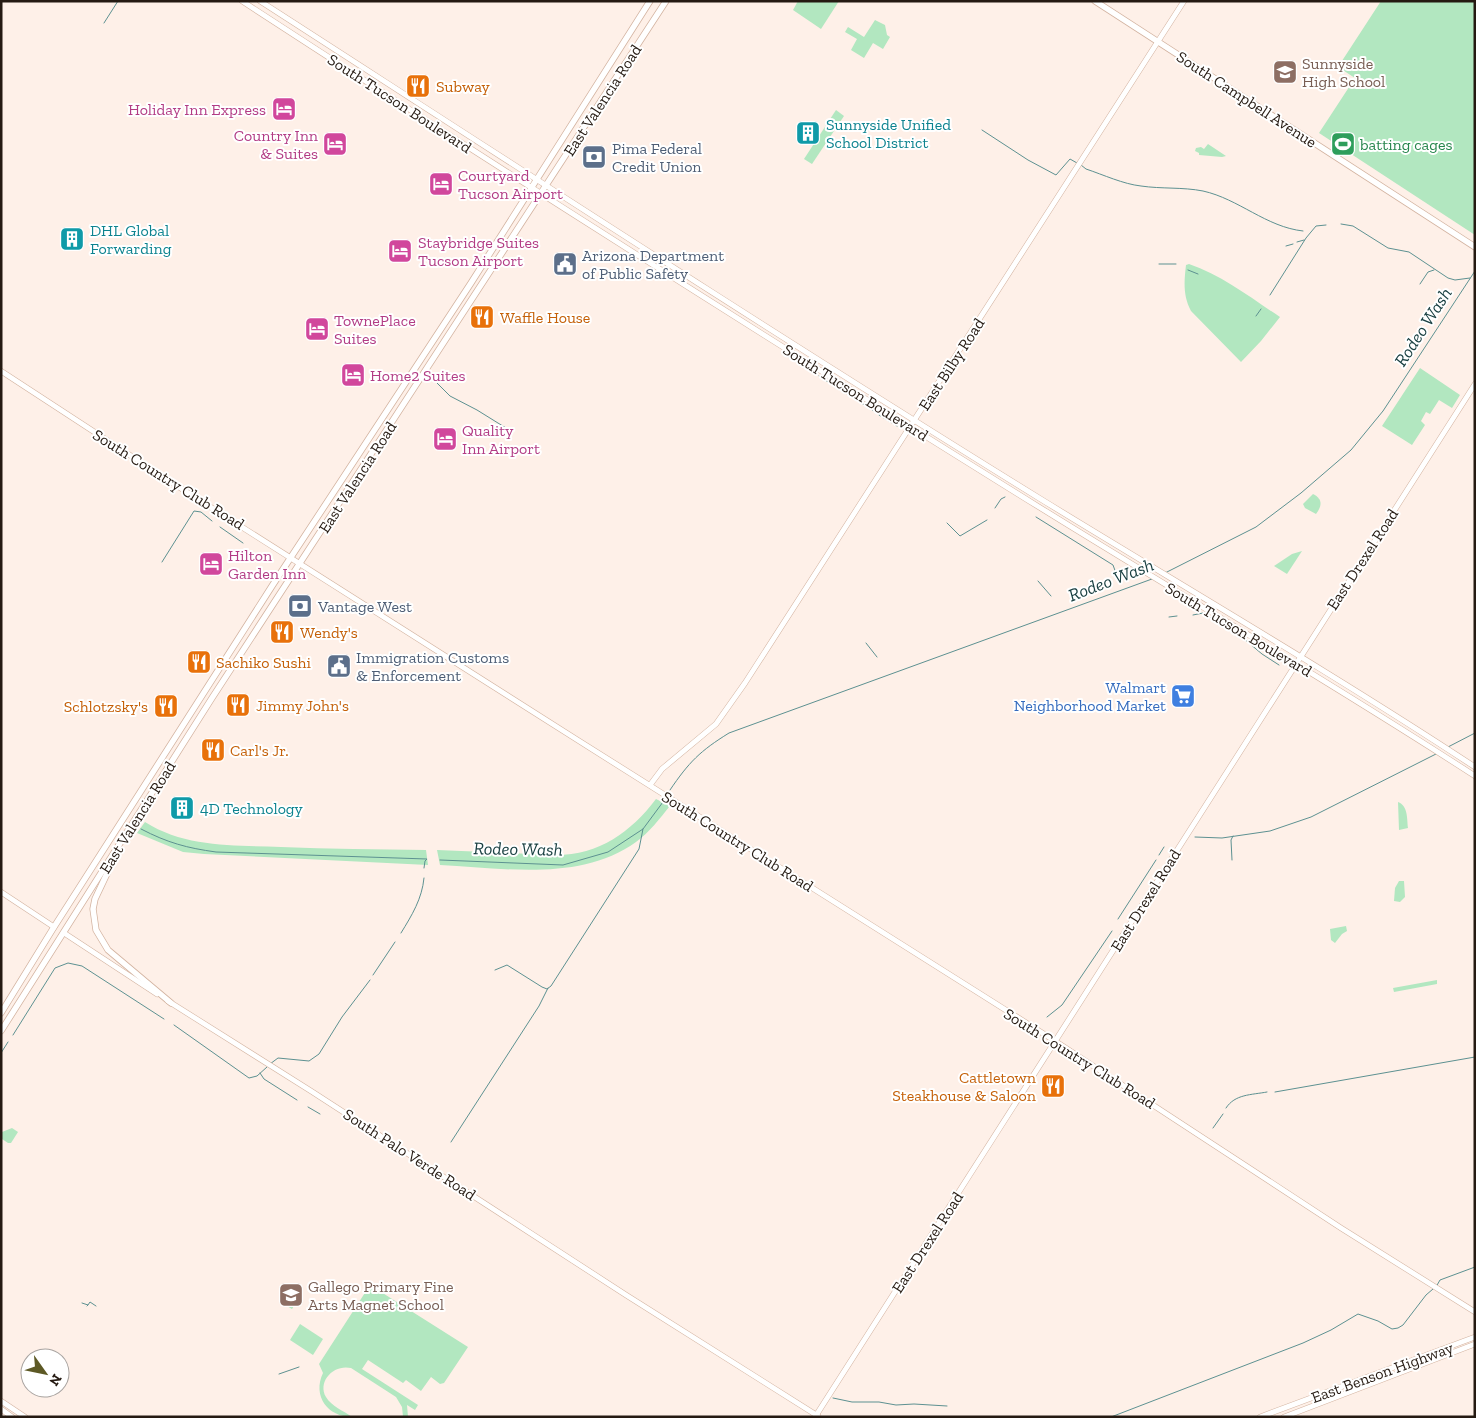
<svg xmlns="http://www.w3.org/2000/svg" width="1476" height="1418" font-family="'Zilla Slab',serif">
<style>
.green{fill:#b2e7c0}
.lines{fill:none;stroke-linecap:round;stroke-linejoin:round}
.stream{stroke:#5d9191;stroke-width:1}
.secondary-casing{stroke:#d3b3a0;stroke-width:6}
.primary-casing{stroke:#d3b3a0;stroke-width:7}
.secondary{stroke:#fff;stroke-width:5}
.primary{stroke:#fff;stroke-width:5.5}
.labels{text-anchor:middle;stroke-width:4;stroke-linejoin:round;paint-order:stroke}
.education-label{font-size:16px;fill:#785e54;stroke:#fff;text-anchor:start}
.food-label{font-size:16px;fill:#c56008;stroke:#fff;text-anchor:start}
.street-label{font-size:16px;fill:#251a12;stroke:#fff}
.hotel-label{font-size:16px;fill:#b23c85;stroke:#fff;text-anchor:start}
.culture-label{font-size:16px;fill:#0d838f;stroke:#fff;text-anchor:start}
.leisure-label{font-size:16px;fill:#27864d;stroke:#fff;text-anchor:start}
.service-label{font-size:16px;fill:#4e5e75;stroke:#fff;text-anchor:start}
.shop-label{font-size:16px;fill:#366cbe;stroke:#fff;text-anchor:end}
.water-label{font-size:18px;font-style:italic;fill:#1a4042;stroke:#fff}
</style>
<rect width="100%" height="100%" fill="#fef0e8"/>
<g class="green">
<path d="M798,1h41l-18,28 -28,-19z"/>
<path d="M1381,1h94v234l-156,-102 36,-55 -17,-11z"/>
<path d="M875,20l10,5 2,10 3,2 -7,12 -10,-6 -9,15 -13,-8 6,-11 -12,-7 3,-5 16,10z"/>
<path d="M836,110l8,6 -32,48 -8,-5z"/>
<path d="M1208,144l18,12 -4,1 -23,-2v-2l-4,-2 1,-3 5,-1 3,2z"/>
<path d="M1189,264c33,11 62,34 91,53l-19,24 -20,21 -50,-51c-8,-15 -7,-29 -5,-46z"/>
<path d="M1420,368l40,27 -8,13 -13,-8 -9,14 -4,-2 -5,9 4,4 -13,20 -30,-19z"/>
<path d="M1313,494c10,5 9,12 3,20l-11,-6 -2,-4z"/>
<path d="M1302,551l-15,23 -13,-8 18,-12z"/>
<path d="M656,799l14,7c-10,12 -21,27 -34,36 -55,40 -133,26 -196,23l-3,-15 119,5c43,0 75,-23 100,-56z"/>
<path d="M1398,802c10,4 9,16 10,26l-9,2z"/>
<path d="M145,822c41,26 89,23 136,25 48,2 97,2 145,3l2,15 -224,-11 -21,-2 -46,-19z"/>
<path d="M1399,881h5l1,16 -5,5 -6,-1 1,-13z"/>
<path d="M1346,926l1,5 -5,3 -7,9 -4,-3 -1,-11z"/>
<path d="M1437,980v4l-43,8 -1,-4z"/>
<path d="M12,1128l6,4 -7,11h-3l-6,-4v-7z"/>
<path d="M370,1285l98,62 -24,36 -4,1 -9,-7 -10,14 -15,-11 -3,3 -35,-23 -6,9 56,36 -3,5 -8,-5 1,12h-5l-1,-10 -6,-10 -45,-29c-17,-4 -34,13 -25,29 5,9 18,14 26,20 -24,0 -40,-21 -29,-44l-4,-9z"/>
<path d="M290,1286l12,8 -10,15 -12,-7z"/>
<path d="M300,1324l23,15 -10,16 -23,-15z"/>
</g>
<g class="lines">
<g class="stream">
<path d="M104,23l14,-22"/>
<path d="M982,130l46,30 28,15 14,-16 7,4"/>
<path d="M1081,165l5,4c18,6 37,15 55,17 20,3 42,1 62,5 36,8 63,36 100,40"/>
<path d="M1341,224l12,2 35,22 21,4 39,26 7,2 15,-2"/>
<path d="M1297,242l7,-2"/>
<path d="M1286,246l7,-2"/>
<path d="M1159,264h17"/>
<path d="M1188,270l10,4"/>
<path d="M1420,284l8,-12 6,-2"/>
<path d="M1270,295l36,-57 10,-12 10,-1"/>
<path d="M1256,316l5,-7"/>
<path d="M429,375l21,21 27,14 29,18"/>
<path d="M819,376l20,13"/>
<path d="M844,392l30,19"/>
<path d="M879,415l18,11"/>
<path d="M995,508l6,-9 4,-2"/>
<path d="M1036,517l77,48 4,11"/>
<path d="M947,523l13,13 27,-16"/>
<path d="M220,527l23,16"/>
<path d="M162,562l32,-51 7,1 11,9"/>
<path d="M1165,573l91,-46 45,-34 50,-43 32,-39 92,-140"/>
<path d="M1038,581l13,15"/>
<path d="M1193,615l10,-2 35,22"/>
<path d="M1169,617l8,-1"/>
<path d="M1243,638l19,16 17,11"/>
<path d="M866,643l11,14"/>
<path d="M1448,747l27,-14"/>
<path d="M670,790c19,-28 30,-39 59,-57l423,-154"/>
<path d="M141,829c27,14 46,19 75,23l211,7 -2,2 -1,7"/>
<path d="M1195,837l27,1 48,-7 41,-14 125,-63"/>
<path d="M1159,855l5,-8"/>
<path d="M440,860l123,5 45,-13 35,-23 20,-27"/>
<path d="M1232,860l-1,-20 2,-4"/>
<path d="M1118,919l38,-59"/>
<path d="M401,933c11,-18 21,-34 23,-55"/>
<path d="M495,970l12,-5 35,22 5,2 4,-3 88,-137 4,-20"/>
<path d="M373,975l22,-33"/>
<path d="M1047,1017l15,-12 50,-74"/>
<path d="M174,1025l75,53 8,-2 10,-9"/>
<path d="M13,1035l42,-67 13,-5 14,3 82,53"/>
<path d="M1,1053l7,-11"/>
<path d="M270,1064l8,-6 31,3 10,-7 23,-37 28,-37"/>
<path d="M260,1073l4,6 33,21"/>
<path d="M1275,1092l200,-35"/>
<path d="M308,1107l12,7"/>
<path d="M1226,1108c9,-14 25,-13 41,-16"/>
<path d="M1213,1128l10,-14"/>
<path d="M451,1142l88,-136 9,-18"/>
<path d="M1436,1287l4,-7 35,-13"/>
<path d="M82,1303l6,2 -1,1"/>
<path d="M88,1305l2,-3 6,4"/>
<path d="M279,1374l20,-7"/>
<path d="M833,1398l19,4h27l17,3 18,-1 33,2"/>
<path d="M1111,1417l192,-74 28,-13 27,-16 20,7 14,8 6,-1 5,-3 23,-30 7,-6"/>
</g>
<defs>
<g id="secondary">
<path d="M242,1c264,172 530,340 797,506 145,90 293,176 436,269"/>
<path d="M260,1c259,167 517,335 779,497 145,89 293,175 436,269"/>
<path d="M1,371l170,111 405,257 479,302 286,187 134,84"/>
<path d="M650,785l12,-16 54,-45 29,-41 439,-682"/>
<path d="M1,892l53,35"/>
<path d="M64,933l93,61"/>
<path d="M168,1001l143,90 315,204 192,121"/>
<path d="M1,1401l24,16"/>
<path d="M1,1409l11,8"/>
<path d="M815,1417l660,-1033"/>
<path d="M1260,1417l215,-80"/>
<path d="M1284,1417l191,-73"/>
</g>
<g id="primary">
<path d="M1095,1l380,246"/>
<path d="M112,863l-17,36 -2,10 3,21 12,20 63,53"/>
<path d="M1,1013l53,-86 218,-341 199,-303 179,-282"/>
<path d="M1,1031l211,-333 454,-697"/>
</g>
</defs>
<use href="#secondary" class="secondary-casing"/>
<use href="#primary" class="primary-casing"/>
<use href="#secondary" class="secondary"/>
<use href="#primary" class="primary"/>
</g>
<defs>
<symbol id="school-square" viewBox="-11 -11 22 22"><rect x="-9" y="-9" width="18" height="18" rx="4" fill="#8d6e63" stroke="#fff"/><path d="M0-5L7-2L0 1L-7-2ZM-4 1L0 2.5L4 1V4Q0 6-4 4Z" fill="#fff"/></symbol>
<symbol id="restaurant-square" viewBox="-11 -11 22 22"><rect x="-9" y="-9" width="18" height="18" rx="4" fill="#e8710a" stroke="#fff"/><path d="M-5-6h1v4h1v-4h1v4h1v-4h1v5L-1.5 .5V6h-2V.5L-5-1ZM5-6V6H3V1.5H1.5Q1.5-4 5-6Z" fill="#fff"/></symbol>
<symbol id="hotel-square" viewBox="-11 -11 22 22"><rect x="-9" y="-9" width="18" height="18" rx="4" fill="#d1479c" stroke="#fff"/><path d="M-6-4.5h1.5V1H6V5H4.5V3h-9V5H-6ZM-4 0a1.8 1.8 0 1 1 3.6 0ZM.5 0V-2.5h3Q6-2.5 6 0Z" fill="#fff"/></symbol>
<symbol id="building-square" viewBox="-11 -11 22 22"><rect x="-9" y="-9" width="18" height="18" rx="4" fill="#0f9aa8" stroke="#fff"/><path d="M-4-6H4V6H1V3H-1V6H-4ZM-2.5-4.3h1.7v1.8h-1.7ZM.8-4.3h1.7v1.8H.8ZM-2.5-1h1.7V.8h-1.7ZM.8-1h1.7V.8H.8Z" fill="#fff"/></symbol>
<symbol id="stadium-square" viewBox="-11 -11 22 22"><rect x="-9" y="-9" width="18" height="18" rx="4" fill="#2e9e5b" stroke="#fff"/><path d="M0-5a6.5 5 0 1 0 0 10a6.5 5 0 1 0 0-10ZM-3.5-1.8h7v3.6h-7Z" fill="#fff"/></symbol>
<symbol id="bank-square" viewBox="-11 -11 22 22"><rect x="-9" y="-9" width="18" height="18" rx="4" fill="#5c6f8a" stroke="#fff"/><path d="M-6-4H6V4H-6ZM0-2.3a2.3 2.3 0 1 0 0 4.6a2.3 2.3 0 1 0 0-4.6Z" fill="#fff"/></symbol>
<symbol id="civic-square" viewBox="-11 -11 22 22"><rect x="-9" y="-9" width="18" height="18" rx="4" fill="#5c6f8a" stroke="#fff"/><path d="M-.6-6.5H3V-4.5H.6V-3L4-1V1h2V6H-6V1h2V-1L-.6-3ZM-1.2 2.5V6h2.4V2.5Z" fill="#fff"/></symbol>
<symbol id="supermarket-square" viewBox="-11 -11 22 22"><rect x="-9" y="-9" width="18" height="18" rx="4" fill="#3f7fe0" stroke="#fff"/><path d="M-6-5.5h2.5l.6 2H6L4.5 2H-2.5L-4.4-4H-6ZM-1.5 3.2a1.3 1.3 0 1 0 .1 0ZM3 3.2a1.3 1.3 0 1 0 .1 0Z" fill="#fff"/></symbol>
</defs>
<g fill-rule="evenodd">
<use href="#school-square" x="1271" y="58" width="28" height="28"/>
<use href="#restaurant-square" x="404" y="72" width="28" height="28"/>
<use href="#hotel-square" x="270" y="95" width="28" height="28"/>
<use href="#building-square" x="794" y="119" width="28" height="28"/>
<use href="#hotel-square" x="321" y="130" width="28" height="28"/>
<use href="#stadium-square" x="1329" y="130" width="28" height="28"/>
<use href="#bank-square" x="580" y="143" width="28" height="28"/>
<use href="#hotel-square" x="427" y="170" width="28" height="28"/>
<use href="#building-square" x="58" y="225" width="28" height="28"/>
<use href="#hotel-square" x="386" y="237" width="28" height="28"/>
<use href="#civic-square" x="551" y="250" width="28" height="28"/>
<use href="#restaurant-square" x="468" y="303" width="28" height="28"/>
<use href="#hotel-square" x="303" y="315" width="28" height="28"/>
<use href="#hotel-square" x="339" y="361" width="28" height="28"/>
<use href="#hotel-square" x="431" y="425" width="28" height="28"/>
<use href="#hotel-square" x="197" y="550" width="28" height="28"/>
<use href="#bank-square" x="286" y="592" width="28" height="28"/>
<use href="#restaurant-square" x="268" y="618" width="28" height="28"/>
<use href="#restaurant-square" x="185" y="648" width="28" height="28"/>
<use href="#civic-square" x="325" y="652" width="28" height="28"/>
<use href="#supermarket-square" x="1169" y="682" width="28" height="28"/>
<use href="#restaurant-square" x="224" y="691" width="28" height="28"/>
<use href="#restaurant-square" x="152" y="692" width="28" height="28"/>
<use href="#restaurant-square" x="199" y="736" width="28" height="28"/>
<use href="#building-square" x="168" y="794" width="28" height="28"/>
<use href="#restaurant-square" x="1039" y="1072" width="28" height="28"/>
<use href="#school-square" x="277" y="1281" width="28" height="28"/>
</g>
<g class="labels">
<g class="education-label">
<text x="1302" y="69">Sunnyside<tspan x="1302" dy="18">High School</tspan></text>
<text x="308" y="1292">Gallego Primary Fine<tspan x="308" dy="18">Arts Magnet School</tspan></text>
</g>
<g class="food-label">
<text x="436" y="92">Subway</text>
<text x="500" y="323">Waffle House</text>
<text x="300" y="638">Wendy's</text>
<text x="216" y="668">Sachiko Sushi</text>
<text x="256" y="711">Jimmy John's</text>
<text x="148" y="712" text-anchor="end">Schlotzsky's</text>
<text x="230" y="756">Carl's Jr.</text>
<text x="1036" y="1083" text-anchor="end">Cattletown<tspan x="1036" dy="18">Steakhouse &amp; Saloon</tspan></text>
</g>
<g class="street-label">
<text transform="translate(1247 99) rotate(33)" y="6">South Campbell Avenue</text>
<text transform="translate(602 100) rotate(-57)" y="6">East Valencia Road</text>
<text transform="translate(400 103) rotate(33)" y="6">South Tucson Boulevard</text>
<text transform="translate(951 364) rotate(-57)" y="6">East Bilby Road</text>
<text transform="translate(856 392) rotate(32)" y="6">South Tucson Boulevard</text>
<text transform="translate(357 477) rotate(-57)" y="6">East Valencia Road</text>
<text transform="translate(169 479) rotate(32)" y="6">South Country Club Road</text>
<text transform="translate(1362 559) rotate(-57)" y="6">East Drexel Road</text>
<text transform="translate(1239 629) rotate(31)" y="6">South Tucson Boulevard</text>
<text transform="translate(137 817) rotate(-58)" y="6">East Valencia Road</text>
<text transform="translate(738 841) rotate(32)" y="6">South Country Club Road</text>
<text transform="translate(1145 900) rotate(-58)" y="6">East Drexel Road</text>
<text transform="translate(1080 1058) rotate(32)" y="6">South Country Club Road</text>
<text transform="translate(410 1154) rotate(33)" y="6">South Palo Verde Road</text>
<text transform="translate(927 1242) rotate(-57)" y="6">East Drexel Road</text>
<text transform="translate(1382 1372) rotate(-20)" y="6">East Benson Highway</text>
</g>
<g class="hotel-label">
<text x="266" y="115" text-anchor="end">Holiday Inn Express</text>
<text x="318" y="141" text-anchor="end">Country Inn<tspan x="318" dy="18">&amp; Suites</tspan></text>
<text x="458" y="181">Courtyard<tspan x="458" dy="18">Tucson Airport</tspan></text>
<text x="418" y="248">Staybridge Suites<tspan x="418" dy="18">Tucson Airport</tspan></text>
<text x="334" y="326">TownePlace<tspan x="334" dy="18">Suites</tspan></text>
<text x="370" y="381">Home2 Suites</text>
<text x="462" y="436">Quality<tspan x="462" dy="18">Inn Airport</tspan></text>
<text x="228" y="561">Hilton<tspan x="228" dy="18">Garden Inn</tspan></text>
</g>
<g class="culture-label">
<text x="826" y="130">Sunnyside Unified<tspan x="826" dy="18">School District</tspan></text>
<text x="90" y="236">DHL Global<tspan x="90" dy="18">Forwarding</tspan></text>
<text x="200" y="814">4D Technology</text>
</g>
<g class="leisure-label">
<text x="1360" y="150">batting cages</text>
</g>
<g class="service-label">
<text x="612" y="154">Pima Federal<tspan x="612" dy="18">Credit Union</tspan></text>
<text x="582" y="261">Arizona Department<tspan x="582" dy="18">of Public Safety</tspan></text>
<text x="318" y="612">Vantage West</text>
<text x="356" y="663">Immigration Customs<tspan x="356" dy="18">&amp; Enforcement</tspan></text>
</g>
<g class="shop-label">
<text x="1166" y="693">Walmart<tspan x="1166" dy="18">Neighborhood Market</tspan></text>
</g>
<g class="water-label">
<text transform="translate(1423 327) rotate(-57)" y="6">Rodeo Wash</text>
<text transform="translate(1111 580) rotate(-21)" y="6">Rodeo Wash</text>
<text transform="translate(518 849) rotate(1)" y="6">Rodeo Wash</text>
</g>
</g>
<rect width="1476" height="1418" fill="none" stroke="#251a12" stroke-width="5"/>
<g transform="translate(45 1373) rotate(123)"><circle r="24" fill="#ffffff" stroke="#a8a3a0"/>
<path d="M0-4L9 19L0 12L-9 19Z" fill="#5d5925"/>
<text y="-8" font-size="14" font-weight="bold" text-anchor="middle" fill="#251a12">N</text>
</g>
</svg>
